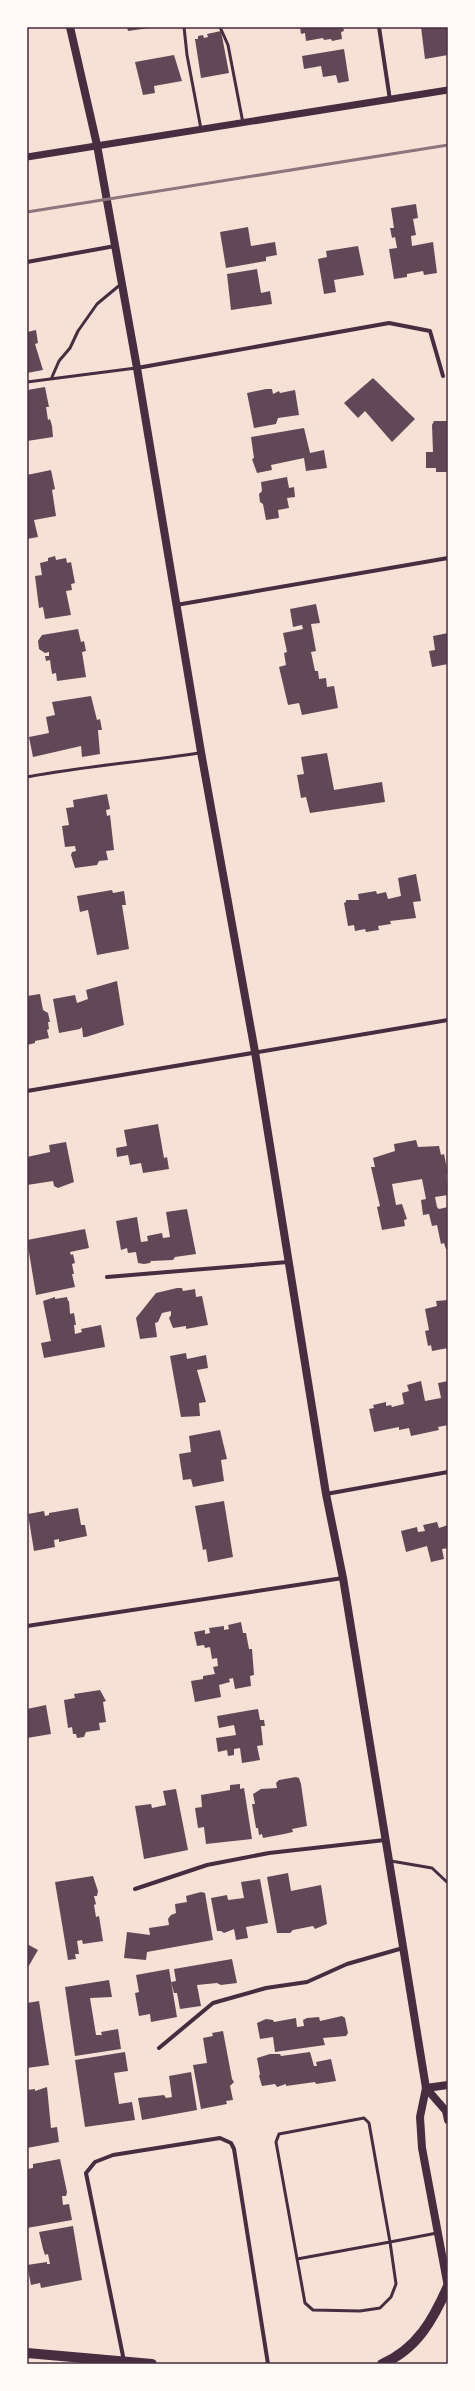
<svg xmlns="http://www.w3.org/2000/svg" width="475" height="2391" font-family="Cabin,sans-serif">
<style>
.building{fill:#644757}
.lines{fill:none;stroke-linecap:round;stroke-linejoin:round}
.service{stroke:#4a2c40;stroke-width:3}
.minor{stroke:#4a2c40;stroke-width:4}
.tertiary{stroke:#4a2c40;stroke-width:7}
.secondary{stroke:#4a2c40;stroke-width:8}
.primary{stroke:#4a2c40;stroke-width:10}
.rail{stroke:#8f747c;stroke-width:3}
.neatline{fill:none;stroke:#4a2c40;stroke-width:1.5}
</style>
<rect width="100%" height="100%" fill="#f7e1d7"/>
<g class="building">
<path d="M127,27h22v1l-21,3z"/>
<path d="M300,27h43l1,4 -3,1 1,7 -10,2 -1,-2 -7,1 -1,-2 -17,3 -1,-8 -4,1z"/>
<path d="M421,27h27v28l-23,4z"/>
<path d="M221,31l8,42 -28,5 -6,-39h3v-3l5,-1 1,3 4,-1 -1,-3z"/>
<path d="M344,49l5,32 -11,2 -2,-8 -13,2 -2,-11 -17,3 -2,-13z"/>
<path d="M174,55l8,26 -28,5 1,7 -12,2 -8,-33z"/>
<path d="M416,204l2,14 -5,1 3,16 -5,1 1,10 21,-4 4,31 -13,2 -1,-4 -16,3v3l-13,2 -5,-30 8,-1 -2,-11 -3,1 -2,-10h4l-3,-20z"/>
<path d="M248,227l3,19 24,-4 2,13 -11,2v4l-40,7 -6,-36z"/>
<path d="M358,246l6,29 -30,5 2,12 -12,2 -6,-35 9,-2 -1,-6z"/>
<path d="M257,269l4,24 9,-2 2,13 -41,6 -4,-36z"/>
<path d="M36,330l2,13 -3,1 8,26 -16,3v-41z"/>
<path d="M373,378l42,41 -23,23 -27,-31 -7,7 -14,-15z"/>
<path d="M45,387l4,20h-3l2,13 2,-1 2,7 1,11 -26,4v-51z"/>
<path d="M266,389h6l1,5 6,-3 1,2 15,-3 4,25 -21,3 -2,6 -22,4 -7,-35z"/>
<path d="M434,421h14v51h-12v-4h-10v-16h7l-1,-27z"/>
<path d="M304,428l6,25 14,-3 3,18 -21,3 -2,-13 -33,7 1,5 -15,3 -5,-14 2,-1 -3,-21z"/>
<path d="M51,470l4,19 -3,1 4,26 -22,4 4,17 -11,2v-64z"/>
<path d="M287,477l2,11 5,-1 1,10 -8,1 2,10 -11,2 1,8 -13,2 -3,-16 -3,-2 -1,-8 3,-3 -1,-9z"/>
<path d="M55,556l1,4 10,-2 1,5 4,-1 4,21 -4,1 1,6 -6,1 5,24 -26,4 -2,-12 -4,1 -4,-32 7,-1 -2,-12 8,-2v-3z"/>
<path d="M316,604l4,19 -9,1 5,27 -5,1 4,19h3l1,8 7,-1 1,9 7,-1 4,22 -36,7 -3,-12 -11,2 -9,-38 7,-2 -2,-12 3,-1 -4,-19 20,-4 -1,-4 -9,2 -3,-18z"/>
<path d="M78,629l3,13 3,-1 2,10 -4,1 4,25 -29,4 -1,-8 -4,1 -2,-14 -4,1 -1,-5h4v-4l-4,1 -6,-4 -1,-8 4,-6z"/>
<path d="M448,633v31l-16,3 -3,-16 6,-1 -2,-14z"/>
<path d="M91,696l6,24 3,-1 2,11h-4l2,24 -18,3 -1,-11 -48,11 -4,-20 20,-4 -3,-16 9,-2 -3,-13z"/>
<path d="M327,753l7,37 48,-8 3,20 -75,11 -4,-16 -5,1 -4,-23 7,-1 -3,-17z"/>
<path d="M107,794l3,15 -4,1 1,6 3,-1 4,35 -8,1 2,9 -9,1 -2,4 -22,3 -4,-13 1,-3 4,-1 -1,-5 -10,1 -3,-21 7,-1 -3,-17 8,-1 -1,-7z"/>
<path d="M416,874l5,27 -8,1 3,16 -26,3 1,3 -13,2 1,4 -13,2 -1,-3 -10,2 -1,-6 -6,1 -4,-23 2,-1v-2h13l-1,-6 18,-3 1,3 9,-2 2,7 13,-3 -3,-18z"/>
<path d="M112,890l1,3 11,-2 2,14h-4l7,44 -32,6 -9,-45 -8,2 -3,-16z"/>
<path d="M117,981l7,44 -38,12h-3l-1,-10 -2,2 -21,4 -6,-34 22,-4 2,8 11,-4 -2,-9z"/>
<path d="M40,994l3,16 5,3 2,9h-2l1,7 -2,1 2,8 -14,3v2l-8,2v-49z"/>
<path d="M158,1124l6,34 3,-1 2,12 -26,4 -2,-10 -11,2 -2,-10 -11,2 -1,-9 11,-2 -3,-16z"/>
<path d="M416,1140l2,7 21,-1 2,9 3,-1 4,20 -2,1 2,20 -13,2 2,10 2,2 9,-2v42h-2l-2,-6 -3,1 -4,-19 -5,1 -3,-12 -6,1 -2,-15 5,-1 -4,-20 -30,5 4,21 6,-1 5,15 -3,1 1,6 -23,4 -5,-23 3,-1 -9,-39h4l-2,-9 22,-7 -1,-7z"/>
<path d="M66,1142l8,40 -16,6 -4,-2 -1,-5 -26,4v-28l23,-5 -1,-7z"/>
<path d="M187,1209l9,45 -21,3 -2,3 -22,1 -1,2 -6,1 -6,-1 -2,-11 -8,1 -1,-5 -6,2 -5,-29 21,-4 4,25 7,-1 -1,-5 15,-3 1,5 7,-1 -4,-25z"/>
<path d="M85,1229l4,19 -19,4 1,3 2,-1 2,9 -3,1 2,10h-2l3,13 -39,8 -9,-55z"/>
<path d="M177,1288h5l1,3 12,-2 1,8 6,-1 6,29 -22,4v-3l-13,2 -4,-10 2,-3v-4l-9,2 -4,9 -3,1 2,14 -17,2 -4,-21 20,-25z"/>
<path d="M55,1297v2l12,-2 1,4h1l1,13 4,-1 2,12h-2l1,9 7,-2 -1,-3 20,-4 4,22 -61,11 -3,-15 10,-2 -8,-40z"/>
<path d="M448,1300v48l-16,3 -1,-6 -3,1 -3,-15 4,-1 -4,-21 12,-3 -1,-5z"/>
<path d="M186,1353l1,6 19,-4 2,13 -11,2 9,32 -7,1 1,13 -19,1 -11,-61z"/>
<path d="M421,1381l4,20 16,-3 -3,-15 10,-2v44l-10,2 1,3 -28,6 -2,-8 -10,2v-3l-25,5 -5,-23 5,-1 -1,-3 13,-3v4l5,-1 1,2 12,-3 -2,-11 7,-2 -2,-6z"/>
<path d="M220,1430l7,29 -6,1 3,21 -31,6 -2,-8 -8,1 -4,-26 12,-2 -2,-16z"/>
<path d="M224,1501l9,56 -25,5 -2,-13 -3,1 -8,-44z"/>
<path d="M78,1508l3,17h4l2,11 -28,6v-3l-5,1 1,7 -21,4 -6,-37 16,-3 1,5 4,-1v-2z"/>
<path d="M437,1522l2,6 9,-3v23l-6,1 2,10 -13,3 -4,-16 -21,6 -5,-21 16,-4 1,5 7,-1 -2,-6z"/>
<path d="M241,1622l2,11h3l3,16h3l2,26 -4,1 1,10 -16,3 -2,-11 -4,1 1,3 -11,3 2,12 -26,5 -4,-21 12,-2v-3l12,-2 -2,-7 5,-1 -1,-8 -5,1 -2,-12 -5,1 -1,-3 -7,1 -3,-14 11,-2v4l5,-1 -1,-5 15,-2v4l5,-1 -1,-4z"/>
<path d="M100,1690l6,11 -3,1 3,20 -7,1 1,7 -14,2 -2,5 -7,1 -1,-4h-3l-1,-7 -4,1 -4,-28 11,-2 -1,-4z"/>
<path d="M46,1705l5,29 -24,4v-29z"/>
<path d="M258,1709l2,11h4l1,6h-4l2,19 -6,1 3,14 -18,3 -2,-15 -6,1v6l-6,1 -1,-6 -9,2 -2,-14 20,-3 -2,-10 -15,3 -2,-12z"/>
<path d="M296,1777l3,1 2,6 6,42 -15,3 1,3 -9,2 -21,4 -1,-4 -3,1 -1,-7h-2l-4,-24h3l-2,-10 8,-5 16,-1 -1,-5 3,-3z"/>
<path d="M240,1784v5l4,-1 8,51 -46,5 -2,-17 -6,1 -3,-20 7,-1 -1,-12 29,-5v-5z"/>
<path d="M176,1789l12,61 -44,9 -9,-53 16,-2 1,4 14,-3 -3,-14z"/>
<path d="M288,1873l3,18 30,-6 6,39 -12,5 -2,-3 -20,4 -3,3h-13l-10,-56z"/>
<path d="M93,1876l5,15 -1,5h-3l2,8 -2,1 2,12 3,-1 4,25 -20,3 -1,-4 -5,1 2,13h-4l1,5 -8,1 -13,-78z"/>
<path d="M260,1879l8,44 -22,4 2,11 -12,2 -2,-11 -10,4 -3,-2h-4l-6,-33 16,-3 1,5 16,-2 -3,-16z"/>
<path d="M201,1892l4,1 8,47 -66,12 -1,8 -22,-2 3,-26 23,3 -1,-7 20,-3 -1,-6 3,-4 5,-2 -1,-9 12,-2 -1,-6z"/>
<path d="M27,1944l11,6 -11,19z"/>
<path d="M232,1959l5,24 -16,2 -4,-2 -20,2 4,21 -21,3 -3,-16h-3l-3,-11 5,-1 -2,-12z"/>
<path d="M169,1969l8,48 -26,5 -1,-8 -11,2 -4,-23 4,-1 -3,-17z"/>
<path d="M109,1980l3,17 -22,1 6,37h6l-1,-3 17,-3 3,20 -46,7 -10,-69z"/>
<path d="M39,2001l10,64 -22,3v-65z"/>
<path d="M342,2016l3,2 3,15 -2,3 -23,2 2,7 -50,7 -2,-15 -13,2 -3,-16 9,-4 7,1 1,2 22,-4 1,9 7,-1 -1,-6 4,-2 12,-1 1,4z"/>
<path d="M223,2031l9,48 2,3 -4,4 3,14 -7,1 1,3 -26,5 -8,-44 14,-2 -4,-25 10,-2 -1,-3z"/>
<path d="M125,2052l3,19 -14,2 5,31 13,-2 3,18 -50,7 -10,-67z"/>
<path d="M310,2052l4,14h3l-1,-4 15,-3 5,22 -20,3 -1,-2 -29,4v-2l-9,3 -2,-3 -13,2 -3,-10 1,-2 -3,-16 13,-4h10l1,2z"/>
<path d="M191,2072l6,38 -55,10 -4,-22 26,-3 2,3 6,-1 -3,-21z"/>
<path d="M47,2087l4,41 6,-1 2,15 -32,6v-58l8,-1v2z"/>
<path d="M60,2159l7,33 -1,4h-4l1,9 6,-1 3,16 -45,8v-59l6,-1v-4z"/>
<path d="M73,2226l9,54 -41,8 -1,-5 -9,2 -4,-20 20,-3v2h3l-2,-10 -3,1 -2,-6 -4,-17z"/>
</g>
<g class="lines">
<g class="service">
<path d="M184,27l3,28 14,74"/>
<path d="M220,27l8,18 15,78"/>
<path d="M52,377l7,-16 11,-13 8,-17 19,-27 24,-20"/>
<path d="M27,382l109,-14"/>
<path d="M27,777c57,-11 115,-15 172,-24"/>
<path d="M391,1861l41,7 16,15"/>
<path d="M297,2259l93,-17 -21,-119 -5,-5 -85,16 -3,8 29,161 8,7 47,1 20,-3 11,-11 5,-13 -6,-42 47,-9"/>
</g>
<g class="minor">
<path d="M379,27l11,73"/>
<path d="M27,262l88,-16"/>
<path d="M137,368l252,-45 41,8 13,45"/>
<path d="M176,605l272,-47"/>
<path d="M27,1091l421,-71"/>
<path d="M107,1277l181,-15"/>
<path d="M326,1494l122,-22"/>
<path d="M27,1626l316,-48"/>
<path d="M135,1889l72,-24 62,-12 116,-13"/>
<path d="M159,2048l54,-45 53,-15 41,-6 40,-18 56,-16"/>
<path d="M124,2361l-38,-188 9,-11 18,-7 107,-17 11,5 3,6 34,215"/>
</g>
<path class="tertiary" d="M27,157l421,-67"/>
<g class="secondary">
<path d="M70,27l27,118 40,223 64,384 54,300 71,442 17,84 83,510 -6,29 2,31 26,139"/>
<path d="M426,2088l20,23 2,9"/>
<path d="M426,2088l22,-3"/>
</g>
<g class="primary">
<path d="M27,2353l125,11"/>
<path d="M382,2364c35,-15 51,-44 66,-78"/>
</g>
<path class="rail" d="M27,212l421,-67"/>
</g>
<rect width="475" height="2391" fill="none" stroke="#fffaf5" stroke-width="56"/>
<rect x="28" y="28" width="419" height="2335" class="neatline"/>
</svg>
